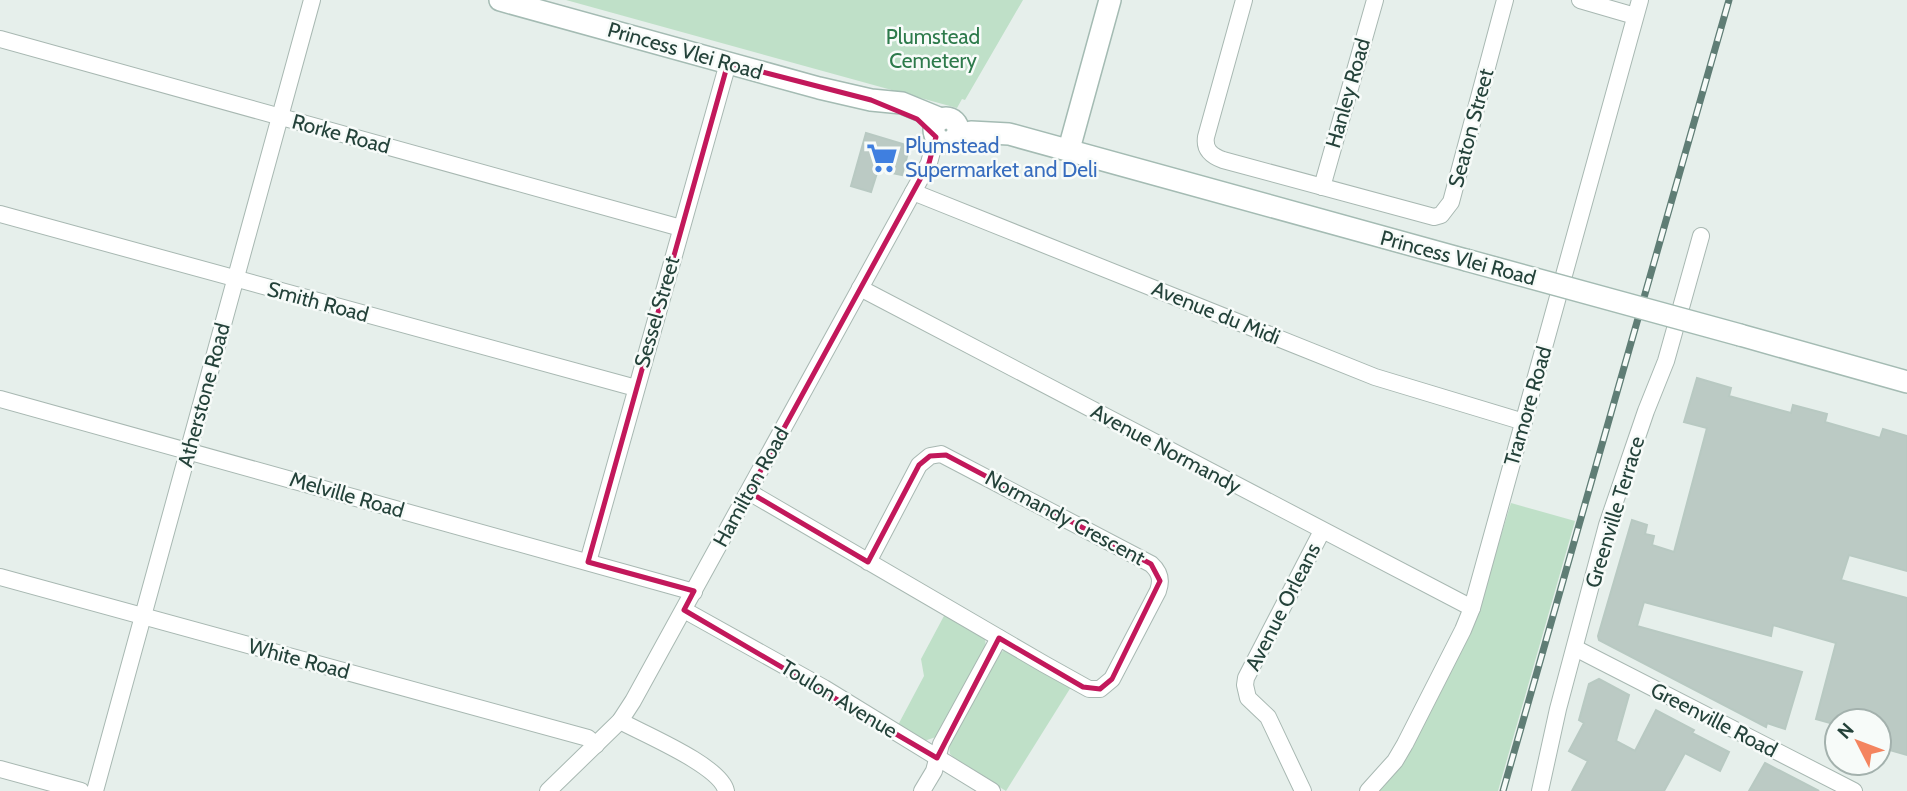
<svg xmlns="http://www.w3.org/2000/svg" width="1907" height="791" font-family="Cabin,sans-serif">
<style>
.green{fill:#bfe0c8}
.building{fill:#bbcac4;stroke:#b8c9c2;stroke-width:2}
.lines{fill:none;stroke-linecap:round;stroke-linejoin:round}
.street-casing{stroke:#a8b8b2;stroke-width:18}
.secondary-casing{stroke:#a4bbb3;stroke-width:24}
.street{stroke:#fff;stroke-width:16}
.secondary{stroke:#fff;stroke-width:21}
.rail-casing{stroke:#5f7d75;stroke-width:7}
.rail{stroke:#f7fbf9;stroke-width:4.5;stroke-dasharray:13;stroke-linecap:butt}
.secondary-bridge-casing{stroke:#a4bbb3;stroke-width:24;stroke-linecap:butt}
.secondary-bridge{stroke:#fff;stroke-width:21}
.marked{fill:none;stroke:#c2185b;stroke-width:5;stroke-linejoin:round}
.labels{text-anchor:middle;stroke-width:5;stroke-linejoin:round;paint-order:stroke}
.park-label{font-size:21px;fill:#2d7a4b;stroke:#f7fbf9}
.street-label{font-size:21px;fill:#24423a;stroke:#f7fbf9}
.shop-label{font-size:21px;fill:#366cbe;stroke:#f7fbf9;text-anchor:start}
</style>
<rect width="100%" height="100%" fill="#e6efeb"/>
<g class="green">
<path d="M566,0h457l-58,100 -3,-1 -5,9z"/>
<path d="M1511,503l64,18 -77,270h-120l29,-38 66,-127z"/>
<path d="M945,614l40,24 1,11 -50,88 -12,4 -26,-16 26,-49 -3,-17z"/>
<path d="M1003,651h5l63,36 -65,104 -50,-31 -6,-6 -1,-9 50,-91z"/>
</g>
<g class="building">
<path d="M866,133l37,11 5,9 -6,22 -24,-5 -7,22 -20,-6z"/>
<path d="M1697,378l34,10 -2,8 62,17 2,-8 34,9 -2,8 55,16 3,-9 24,7v135l-58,-16 -8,25 66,18v157l-28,-8v-26h-42v4l-21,-6 20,-76 -63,-18 -2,11 -127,-34 -7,24 165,46 -17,57 -18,-6 -1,4 -167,-87 -1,-4 34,-116 15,5 -2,9 9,2 -2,9 22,7 33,-124 -23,-6z"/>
<path d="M1599,679l30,16 -13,46 19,10 21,-41 38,20 -2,3 37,19 -9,19 -35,-18 -21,38h-92l16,-30 -19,-10 15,-28 -5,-3 10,-36z"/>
<path d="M1765,763l54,28h-70z"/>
</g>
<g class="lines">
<defs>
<g id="street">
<path d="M1244,0l-38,137c-2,13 6,19 17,23l211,57 7,-2 10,-13 54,-202"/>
<path d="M1580,0l55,16"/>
<path d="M0,39l681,189"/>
<path d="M1322,187l53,-187"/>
<path d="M913,192l462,185 149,45"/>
<path d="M0,214l636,174"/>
<path d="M860,288l612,320"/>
<path d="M0,399l694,193"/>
<path d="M749,492l295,172 45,25h11l12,-10 46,-88c4,-11 2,-19 -7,-27l-210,-110 -11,2 -11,9 -51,97"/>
<path d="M588,562l140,-499"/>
<path d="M0,577l588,161 8,7"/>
<path d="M684,610l140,78 168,103"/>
<path d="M1575,648l279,143"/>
<path d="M620,721c24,13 101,45 106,70"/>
<path d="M0,769l81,22"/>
<path d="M95,791l217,-791"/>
<path d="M548,791l72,-70 13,-20 296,-538 7,-26"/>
<path d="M922,791l12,-20 7,-27 58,-106"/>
<path d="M1303,791l-35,-74 -20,-19 -3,-13 1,-7 76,-147"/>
<path d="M1368,791l27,-30 10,-17 58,-114 9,-22 168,-608"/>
<path d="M1540,791l18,-82 49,-184 39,-114 20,-50 35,-125"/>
</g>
<g id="secondary">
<path d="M500,0l319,88 52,12 31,3 39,16"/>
<circle cx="946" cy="130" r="12"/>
<path d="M956,137l15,-5 38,2 457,126"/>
<path d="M1069,149l41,-149"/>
<path d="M1740,335l167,47"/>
</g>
</defs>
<use href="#street" class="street-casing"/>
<use href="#secondary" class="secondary-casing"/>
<use href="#street" class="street"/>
<use href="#secondary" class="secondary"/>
<defs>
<path id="rail" d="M1503,791l226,-791"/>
</defs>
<use href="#rail" class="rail-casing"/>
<use href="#rail" class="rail"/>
<defs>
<path id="secondary-bridge" d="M1466,260l274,75"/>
</defs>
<use href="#secondary-bridge" class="secondary-bridge-casing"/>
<use href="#secondary-bridge" class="secondary-bridge"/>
</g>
<path class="marked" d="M728,63l143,37 46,19 19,18 -7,26 -180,329 119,70 51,-97 11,-9 16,-1 205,109 9,17 -48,98 -12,10 -17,-2 -84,-49 -62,120 -253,-148 10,-19 -106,-29z"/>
<defs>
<symbol id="supermarket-bare" viewBox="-9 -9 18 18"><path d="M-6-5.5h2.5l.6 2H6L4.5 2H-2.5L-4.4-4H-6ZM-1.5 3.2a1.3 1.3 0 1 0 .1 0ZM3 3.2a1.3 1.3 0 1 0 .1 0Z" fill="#3f7fe0" stroke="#f7fbf9" stroke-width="2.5" paint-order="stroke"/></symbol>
</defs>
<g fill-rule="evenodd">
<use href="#supermarket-bare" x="860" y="136" width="44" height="44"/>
</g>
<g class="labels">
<g class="park-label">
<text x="933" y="44">Plumstead<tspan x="933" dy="24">Cemetery</tspan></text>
</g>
<g class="street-label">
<text transform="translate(685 51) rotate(16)" y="7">Princess Vlei Road</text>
<text transform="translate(1348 93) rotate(-74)" y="7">Hanley Road</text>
<text transform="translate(1471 128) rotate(-75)" y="7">Seaton Street</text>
<text transform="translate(341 134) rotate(15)" y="7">Rorke Road</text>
<text transform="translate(1458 258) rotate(15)" y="7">Princess Vlei Road</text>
<text transform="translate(318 302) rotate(15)" y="7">Smith Road</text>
<text transform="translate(657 312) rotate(-74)" y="7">Sessel Street</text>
<text transform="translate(1216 313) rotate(22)" y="7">Avenue du Midi</text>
<text transform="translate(204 395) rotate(-75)" y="7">Atherstone Road</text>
<text transform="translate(1528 406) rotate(-74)" y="7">Tramore Road</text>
<text transform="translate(1166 449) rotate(28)" y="7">Avenue Normandy</text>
<text transform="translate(751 487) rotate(-61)" y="7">Hamilton Road</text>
<text transform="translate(347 495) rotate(16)" y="7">Melville Road</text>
<text transform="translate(1615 512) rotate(-73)" y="7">Greenville Terrace</text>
<text transform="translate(1065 518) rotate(28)" y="7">Normandy Crescent</text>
<text transform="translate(1283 607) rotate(-63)" y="7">Avenue Orleans</text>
<text transform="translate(299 659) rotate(15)" y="7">White Road</text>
<text transform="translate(839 699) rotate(31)" y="7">Toulon Avenue</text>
<text transform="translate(1714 720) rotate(27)" y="7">Greenville Road</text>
</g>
<g class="shop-label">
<text x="905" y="153">Plumstead<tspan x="905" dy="24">Supermarket and Deli</tspan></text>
</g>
</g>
<g transform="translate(1858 742) rotate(312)"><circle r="33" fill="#f7fbf9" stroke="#a3b1ad" stroke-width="2"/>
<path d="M0-5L12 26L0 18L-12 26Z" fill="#f4845f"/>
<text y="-10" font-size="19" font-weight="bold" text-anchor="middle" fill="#24423a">N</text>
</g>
</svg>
